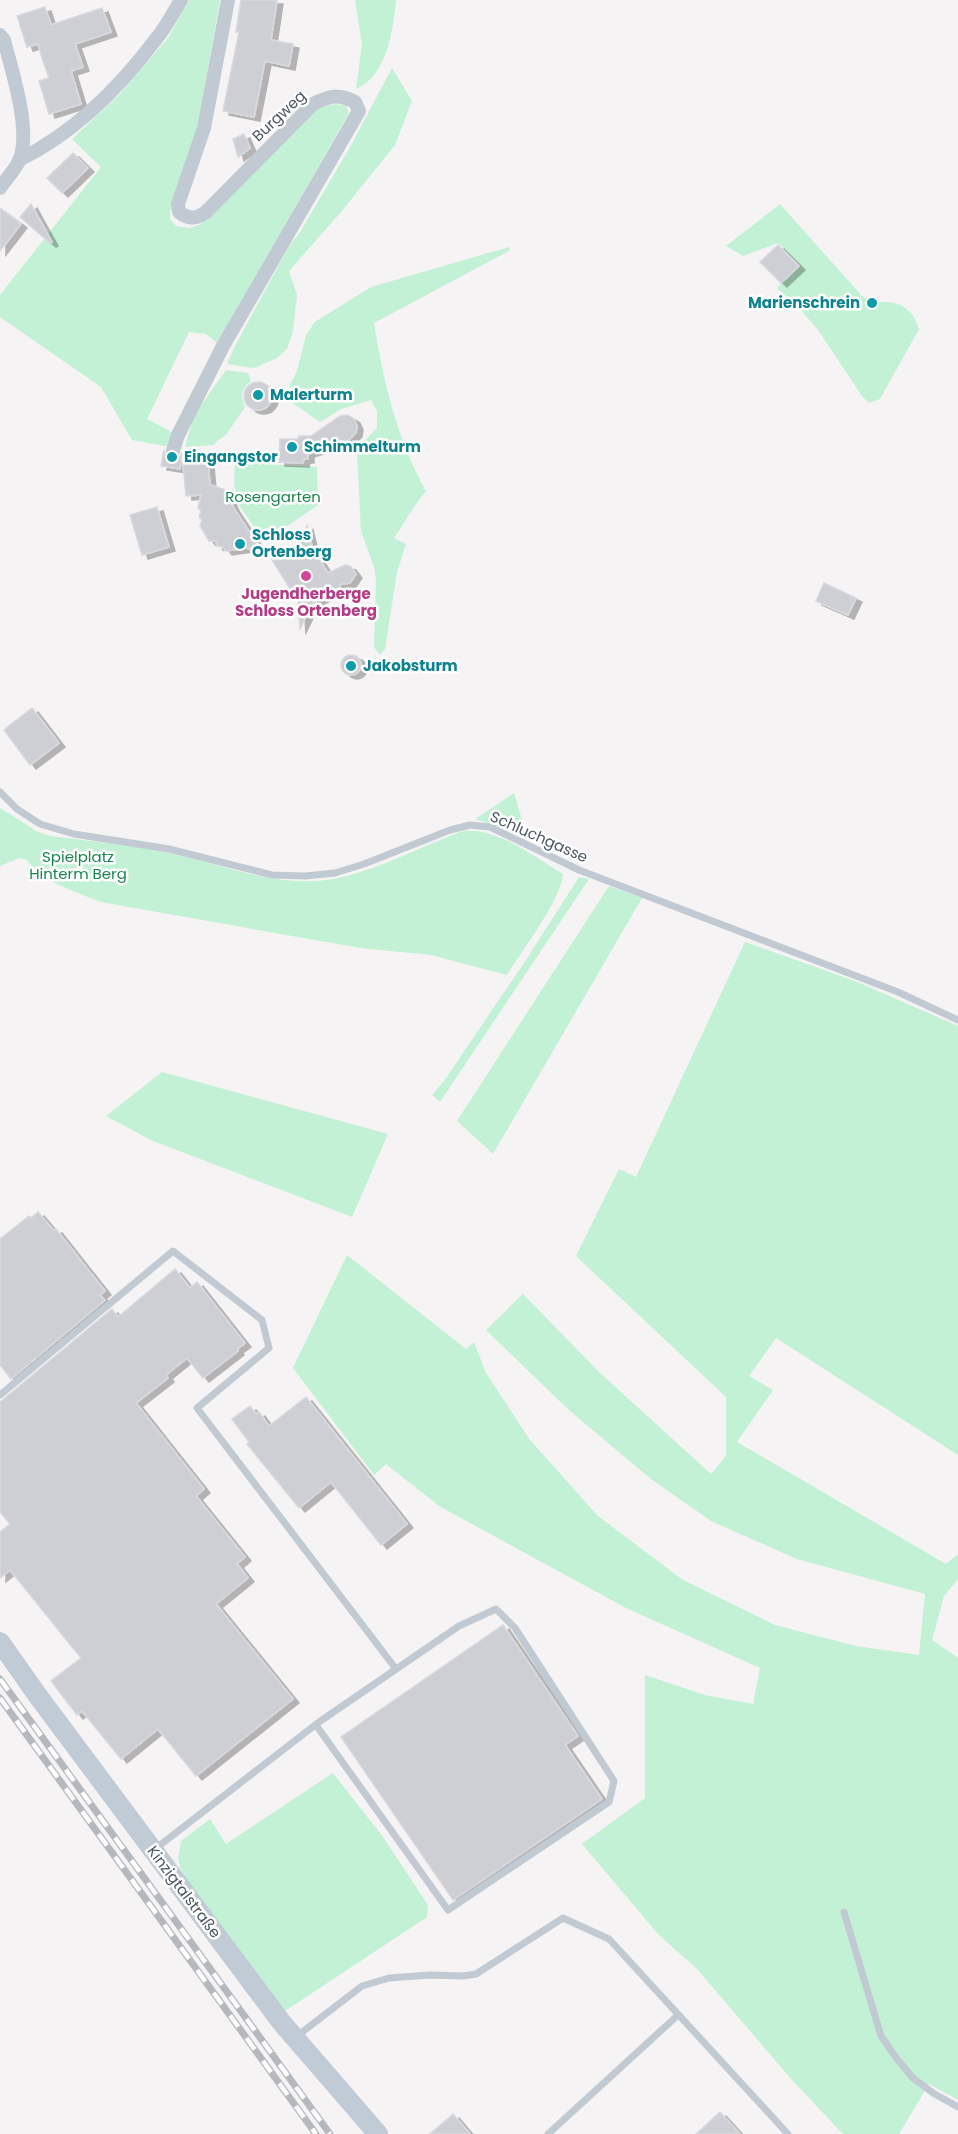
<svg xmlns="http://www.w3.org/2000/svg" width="958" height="2134" font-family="Poppins,sans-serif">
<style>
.green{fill:#c3f1d5}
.building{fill:#cdcfd5;stroke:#d7d9de;stroke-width:1.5;filter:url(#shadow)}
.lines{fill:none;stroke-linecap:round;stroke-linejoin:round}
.service{stroke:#c1cad2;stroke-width:7}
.minor{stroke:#c1cad2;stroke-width:14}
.secondary{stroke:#c1cbd6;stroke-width:20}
.rail-casing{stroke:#b5b8bd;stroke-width:7}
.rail{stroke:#fff;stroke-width:4.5;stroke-dasharray:14;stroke-linecap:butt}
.culture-dot{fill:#0f9aa8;stroke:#fff;stroke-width:2}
.hotel-dot{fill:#d1479c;stroke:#fff;stroke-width:2}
.labels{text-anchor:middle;stroke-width:5;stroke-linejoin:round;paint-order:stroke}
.street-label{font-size:15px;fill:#4a5661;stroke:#fff}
.culture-label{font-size:15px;font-weight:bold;fill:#0d838f;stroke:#fff;text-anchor:start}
.park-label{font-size:15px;fill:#17864f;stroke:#fff}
.hotel-label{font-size:15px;font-weight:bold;fill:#b23c85;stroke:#fff}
</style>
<defs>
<filter id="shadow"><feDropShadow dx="6" dy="4" stdDeviation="0" flood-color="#0004"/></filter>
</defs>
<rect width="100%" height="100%" fill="#f5f3f3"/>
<g class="green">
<path d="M189,0h31l-23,129 -27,82v8l6,7 14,2 11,-4 108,-109c12,-8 22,-13 37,-9l3,7 -132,230 -11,-9 -17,-2 -42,87 27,14 -4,14 -38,-7 -31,-53 -101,-70v-22l101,-128 -29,-28 47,-44 49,-57z"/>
<path d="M355,0h41c-3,30 -9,76 -40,89l6,-45z"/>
<path d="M392,68l20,33 -17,44 -54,67 -52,59 8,24 -4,36 -6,18 -10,9 -23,10 -27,-4 7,-16 54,-100 12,-16 49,-83z"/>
<path d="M780,204l82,92c17,12 36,-2 51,20 3,4 4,9 6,13l-39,70 -11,4 -7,-7 -44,-66 -18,-21 -23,-21 23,-23 -22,-22 -35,13 -17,-10z"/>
<path d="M509,247l1,3 -3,2 -133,71c10,60 22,114 52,168 -13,15 -21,31 -32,47l12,6 -9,28 -12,77 -5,6 -6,-8 2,-68 -2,-12 -13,-36 -4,-78 10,-15 10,-10v-17l-6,-11 -30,9 -21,13 -32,-22 2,-15 7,-14 9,-36 9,-13 56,-35z"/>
<path d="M226,370l22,3 3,8c-10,8 -11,15 -6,26l-20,29 -7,4 -4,5 -29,2 9,-32z"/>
<path d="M235,462l82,5 1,38 -32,22 -25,10 -22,-32 -5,-21z"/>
<path d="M514,793l13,44 -52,-18z"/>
<path d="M0,808l38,24 13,4c41,6 83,8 122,18 55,12 109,36 166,24 43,-10 83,-32 124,-47 36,-3 70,25 100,43 -1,24 -42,78 -56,101l-76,-20 -71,-7 -259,-46c-23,-9 -60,-21 -74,-42l-7,-2 -20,8z"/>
<path d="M579,877l10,2 -149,223 -8,-7 12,-14 82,-121z"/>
<path d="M609,886l33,12 -149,256 -36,-33z"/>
<path d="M745,942l110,39 103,45v429l-182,-117 -27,38 24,14 -36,52 209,122 12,-10v25l-14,17 -12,44 26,18v442l-29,-16 -30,50h-56l-51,-54 -95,-111 -39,-35 -76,-90 63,-46v-123l60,20 48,9 7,-36 -134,-60 -187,-102 -53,-42 -12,11 -81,-107 54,-113 119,94 8,-7 12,31 44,67 68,76 85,64 92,45 81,21 63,9 6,-61 -128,-35 -86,-38 -60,-42 -81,-68 -84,-81 37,-36 77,79 111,101 15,-18v-59l-150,-141 43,-87 17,8z"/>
<path d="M162,1072l226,62 -36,83 -199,-76 -47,-25z"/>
<path d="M333,1773l50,64 45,68 -1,12 -142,94 -103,-138 -4,-14 3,-18 29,-22 16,25z"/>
</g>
<g class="building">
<path d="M241,0h36l-6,40 22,4 -4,22 -24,-5 -11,56 -31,-6 16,-79h-3z"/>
<path d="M45,7l6,18 51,-17 9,24 -36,12 8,23 -12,4 10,33 -32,10 -10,-33 10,-3 -6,-17 -5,-17 -11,3 -10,-31z"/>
<path d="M244,134l6,14 -12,9 -5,-18z"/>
<path d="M73,153l15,15 -26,25 -15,-15z"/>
<path d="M31,204l21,38 -2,1 -30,-26z"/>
<path d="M0,208l21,16 -21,27z"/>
<path d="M778,245l21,21 -18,17 -21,-21z"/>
<circle cx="258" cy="396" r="14"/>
<path d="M348,415l6,4 3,7 -1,7 -7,7 -41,13v6h-4l-1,4 -24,-1 1,-23h18l1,-3h12l29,-20z"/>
<path d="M164,450l2,7 5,3 8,-2 3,-5 -2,16 -19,-3z"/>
<path d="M208,462l2,23 16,5 7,17 29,44 -16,-3 -20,3 -3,-4 -6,-1 -1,-5h-7l-9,-15 2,-6 -3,-3 2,-6 -3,-3 3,-13 -15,1 -3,-32z"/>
<path d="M157,507l12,40 -27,8 -12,-40z"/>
<path d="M307,526l6,24 15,23 17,-8 5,1 6,8 -6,9 -9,1 -5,8 -6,1 -18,11 -12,25 -2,-28 -26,-41h10l16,-11z"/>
<path d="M824,583l32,15 -8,17 -32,-14z"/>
<circle cx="351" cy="665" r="10"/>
<path d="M32,708l27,35 -29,22 -26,-35z"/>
<path d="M38,1212l16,19 2,-2 49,62 -5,4 5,5 -94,79 -11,-14v-126l29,-23 2,2z"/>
<path d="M175,1269l15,19 7,-6 48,61 -8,6 1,2 -35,27 -16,-20 -21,17 2,3 -32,25 68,86 -8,7 49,61 -8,7 11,14 -32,26 77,95 -97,77 -38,-47 -37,30 -39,-48 -5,4 -26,-34 30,-23 -71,-88 -10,8v-46l10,-8 -10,-12v-110l112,-93 6,8z"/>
<path d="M306,1397l101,127 -26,21 -50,-63 -32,26 -52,-64 2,-2 -17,-23 18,-13 6,8 3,-2 10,14z"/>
<path d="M503,1625l75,111 -13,9 37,54 -149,101 -112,-163z"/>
<path d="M720,2112l20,22h-44z"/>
<path d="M453,2114l17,20h-40z"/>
</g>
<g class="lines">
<g class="service">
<path d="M0,792l17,17 23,15 34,10 95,15 103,26 33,1 30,-3 29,-9 86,-34 20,-5 20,2 89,43 319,122 60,28"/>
<path d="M0,1395l173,-144 89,69 7,28 -72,60 199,261"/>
<path d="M155,1849l164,-127 140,-96 37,-17 19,19 99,153 -5,21 -161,108 -132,-185"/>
<path d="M844,1912l37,124 16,23 16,19 20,15 25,14"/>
<path d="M297,2036l65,-50 27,-8 41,-3 33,1 13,-2 87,-56 46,21 179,195"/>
<path d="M548,2134l130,-119"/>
</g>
<g class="minor">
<path d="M0,35l4,5c8,31 28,92 15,121 -4,9 -13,18 -19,27"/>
<path d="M19,160c55,-27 101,-73 137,-121 10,-12 17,-26 25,-39"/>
<path d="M173,451l5,-16 45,-89 136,-235 -4,-9c-17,-9 -26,-6 -42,2l-107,108c-10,7 -16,8 -27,0l-1,-8 26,-76 24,-128"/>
</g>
<path class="secondary" d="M0,1642l38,54 244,327 96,111"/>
<defs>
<g id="rail">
<path d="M0,1679l330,455"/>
<path d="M0,1698l316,436"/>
</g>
</defs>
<use href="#rail" class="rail-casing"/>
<use href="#rail" class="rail"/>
</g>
<g class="culture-dot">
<circle cx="872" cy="303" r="6"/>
<circle cx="258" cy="395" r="6"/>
<circle cx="292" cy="447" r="6"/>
<circle cx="172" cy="457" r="6"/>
<circle cx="240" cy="544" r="6"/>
<circle cx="351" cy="666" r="6"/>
</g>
<circle class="hotel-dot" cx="306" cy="576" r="6"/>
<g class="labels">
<g class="street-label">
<text transform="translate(279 116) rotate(-43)" y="5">Burgweg</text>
<text transform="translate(539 837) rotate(24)" y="5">Schluchgasse</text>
<text transform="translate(184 1892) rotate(53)" y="5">Kinzigtalstraße</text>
</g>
<g class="culture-label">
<text x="860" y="308" text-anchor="end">Marienschrein</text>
<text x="270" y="400">Malerturm</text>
<text x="304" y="452">Schimmelturm</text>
<text x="184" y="462">Eingangstor</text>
<text x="252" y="540">Schloss<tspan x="252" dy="17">Ortenberg</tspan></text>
<text x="363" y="671">Jakobsturm</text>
</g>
<g class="park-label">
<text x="273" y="502">Rosengarten</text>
<text x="78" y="862">Spielplatz<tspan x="78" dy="17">Hinterm Berg</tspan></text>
</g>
<g class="hotel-label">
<text x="306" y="599">Jugendherberge<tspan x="306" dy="17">Schloss Ortenberg</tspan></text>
</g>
</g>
</svg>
